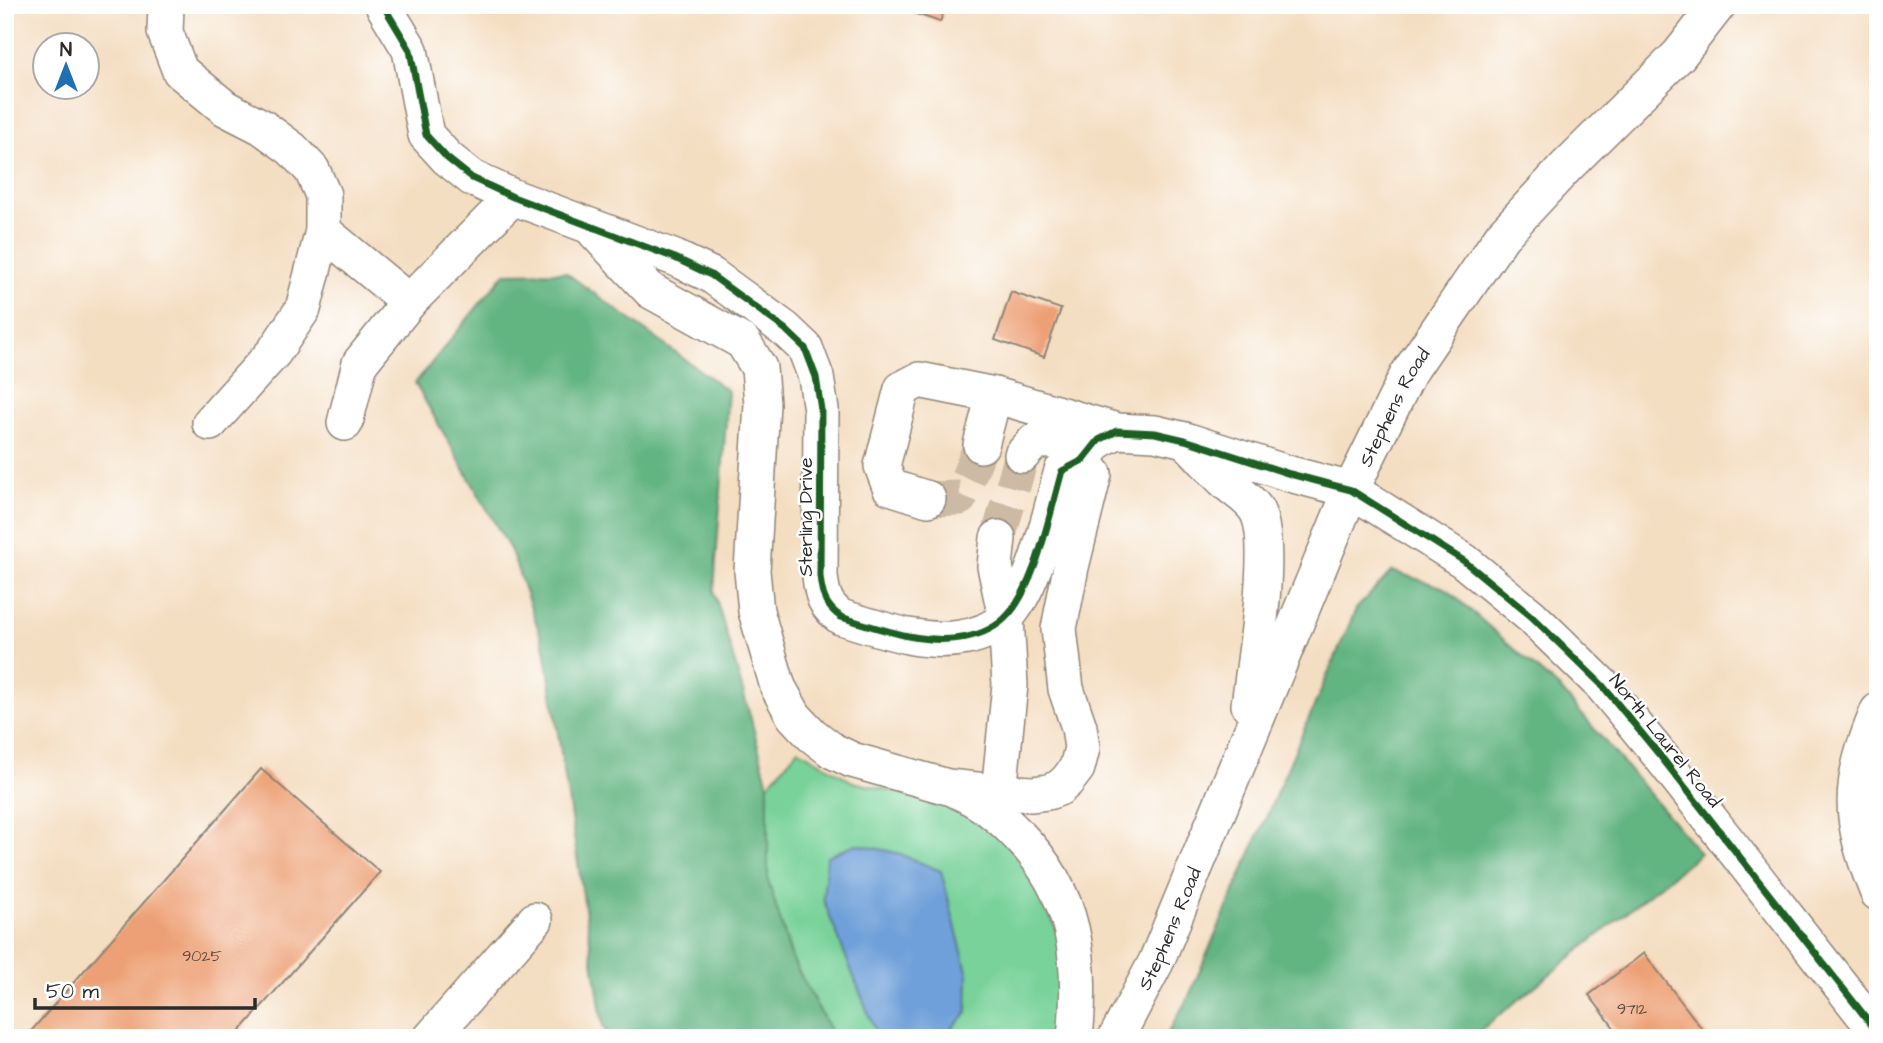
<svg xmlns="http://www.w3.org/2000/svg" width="1883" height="1043" font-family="'Architects Daughter',sans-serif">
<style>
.green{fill:#78d299;stroke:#527e62;stroke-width:2}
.forest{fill:#62b481;stroke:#467056;stroke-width:2}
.water{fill:#6fa0d9;stroke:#4d6682;stroke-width:2}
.building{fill:#eda074}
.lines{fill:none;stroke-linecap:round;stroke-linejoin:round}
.minor-tunnel{stroke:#ccbaa4;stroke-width:35;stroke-dasharray:35 18;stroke-linecap:butt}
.minor-casing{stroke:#908476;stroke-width:38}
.minor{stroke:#fff;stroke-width:35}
.cycleway-casing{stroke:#fff;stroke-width:11}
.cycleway{stroke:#1b5e20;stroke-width:7}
.labels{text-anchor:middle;stroke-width:5;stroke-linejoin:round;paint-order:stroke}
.number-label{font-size:16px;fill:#5c483d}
.street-label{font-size:19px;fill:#2b2b2b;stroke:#fff}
</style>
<rect width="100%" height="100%" fill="#fff"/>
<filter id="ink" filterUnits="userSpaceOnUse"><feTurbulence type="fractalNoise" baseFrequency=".0143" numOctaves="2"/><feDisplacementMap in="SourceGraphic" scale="14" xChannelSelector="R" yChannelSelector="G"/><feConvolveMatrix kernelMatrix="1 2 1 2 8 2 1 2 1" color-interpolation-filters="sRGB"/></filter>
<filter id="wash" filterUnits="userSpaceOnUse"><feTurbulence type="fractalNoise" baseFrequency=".00686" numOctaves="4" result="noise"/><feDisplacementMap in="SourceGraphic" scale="28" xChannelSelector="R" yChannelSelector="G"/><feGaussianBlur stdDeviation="1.57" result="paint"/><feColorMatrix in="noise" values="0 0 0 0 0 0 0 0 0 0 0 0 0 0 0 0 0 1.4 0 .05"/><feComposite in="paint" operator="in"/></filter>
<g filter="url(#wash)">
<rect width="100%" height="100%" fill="#f4dec2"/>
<path class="green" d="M798,749l55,33 76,17 51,19 41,35 45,96 -7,89h-225l-42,-79 -24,-79v-95z"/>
<g class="forest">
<path d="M565,272l163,119 -14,200 37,128 17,66v95l24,79 42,79h-225l-6,-12 -58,-378 -34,-97 -96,-168 90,-110z"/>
<path d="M1392,571l53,17 116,102 139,163 -229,185h-306l24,-42 167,-387z"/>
</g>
<path class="water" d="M856,844l41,9 44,18 27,104 -1,38 -25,25h-64l-55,-139 4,-43z"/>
<g id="blocks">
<g class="building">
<path d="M890,5h56l-6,17z"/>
<path d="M1011,292l50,17 -17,48 -49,-17z"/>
<path d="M261,769l119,103 -146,166h-209z"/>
<path d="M1644,953l36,47 29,38h-87l-33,-43z"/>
</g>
</g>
</g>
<g filter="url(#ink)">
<use href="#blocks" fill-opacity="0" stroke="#908476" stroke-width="2"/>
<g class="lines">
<g class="minor-tunnel">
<path d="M928,499l32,-1 21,-53"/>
<path d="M998,538l24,-83"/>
</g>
<defs>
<g id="minor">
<path d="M166,5l-1,27 15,39 45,37 37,19 30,22 20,21 11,25v36l-20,78 -29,43 -64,71"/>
<path d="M383,5l27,45 16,85 21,23 25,20 41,19 162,61 36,17 74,54 20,19 11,29 5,33 -1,166c2,19 5,30 21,41 22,7 44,14 67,19 31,6 71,6 96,-17 31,-28 46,-107 58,-148l21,-11 16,-20 18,-9 38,2 30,7 105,34 61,16 113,71 67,55 71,69 60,73 216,275"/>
<path d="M323,231l86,71"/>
<path d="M595,232l56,59 92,51 16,26 3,36 -10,167 4,40 22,76 16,29 18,19 21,16 19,9 96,27 38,4 46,3 16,-2 11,-4 8,-7 10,-13 5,-20 -3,-21 -13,-38 -7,-60 12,-62 23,-93 -11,-14"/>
<path d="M994,395l123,36"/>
<path d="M345,423l15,-60 49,-61 104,-105"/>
<path d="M1190,445c12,12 24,26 37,38 10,9 20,14 28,25 21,29 -1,157 -6,197"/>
<path d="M1022,455l13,-14 64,-1"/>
<path d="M928,499l-38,-12 -8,-21 20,-77 17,-9 75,15 -13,50"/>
<path d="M998,538l-3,28 11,52 4,67 -11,107"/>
<path d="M1878,711c-31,75 -30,108 0,182"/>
<path d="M958,791c23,10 43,26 60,44 58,58 65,125 57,203"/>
<path d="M431,1038l104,-118"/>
<path id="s1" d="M1116,1038l40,-76 195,-472 57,-116 94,-138 64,-69 113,-112 39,-50"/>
</g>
</defs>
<use href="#minor" class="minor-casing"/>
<use href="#minor" class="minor"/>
<defs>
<path id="cycleway" d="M383,5l27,45 16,85 21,23 25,20 41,19 162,61 36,17 74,54 20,19 11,29 5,33 -1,166c2,19 5,30 21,41 22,7 44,14 67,19 31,6 71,6 96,-17 31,-28 46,-107 58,-148l21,-11 16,-20 18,-9 38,2 30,7 105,34 61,16 113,71 67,55 71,69 60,73 216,275"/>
</defs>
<use href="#cycleway" class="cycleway-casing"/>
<use href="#cycleway" class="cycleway"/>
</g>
</g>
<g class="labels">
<g class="number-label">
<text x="202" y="961">9025</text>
<text x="1632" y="1014">9712</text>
</g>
<g class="street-label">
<text dy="7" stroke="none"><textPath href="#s1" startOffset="690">Stephens Road</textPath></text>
<text transform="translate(805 517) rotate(-90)" y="7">Sterling Drive</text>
<text transform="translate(1666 740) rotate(51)" y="7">North Laurel Road</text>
<text dy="7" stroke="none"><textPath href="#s1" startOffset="122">Stephens Road</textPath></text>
</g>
</g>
<rect width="1883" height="1043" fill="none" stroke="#fff" stroke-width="28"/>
<g transform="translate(66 66)"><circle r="33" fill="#ffffff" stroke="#aaaaaa" stroke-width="2"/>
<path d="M0-5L12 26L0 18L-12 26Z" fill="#1f6fb2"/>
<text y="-10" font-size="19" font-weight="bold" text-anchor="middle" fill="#2b2b2b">N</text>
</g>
<path d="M35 998v10h220v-10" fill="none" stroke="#2b2b2b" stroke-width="3.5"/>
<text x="46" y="998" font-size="21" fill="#2b2b2b" stroke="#ffffff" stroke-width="5" paint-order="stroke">50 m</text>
</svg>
